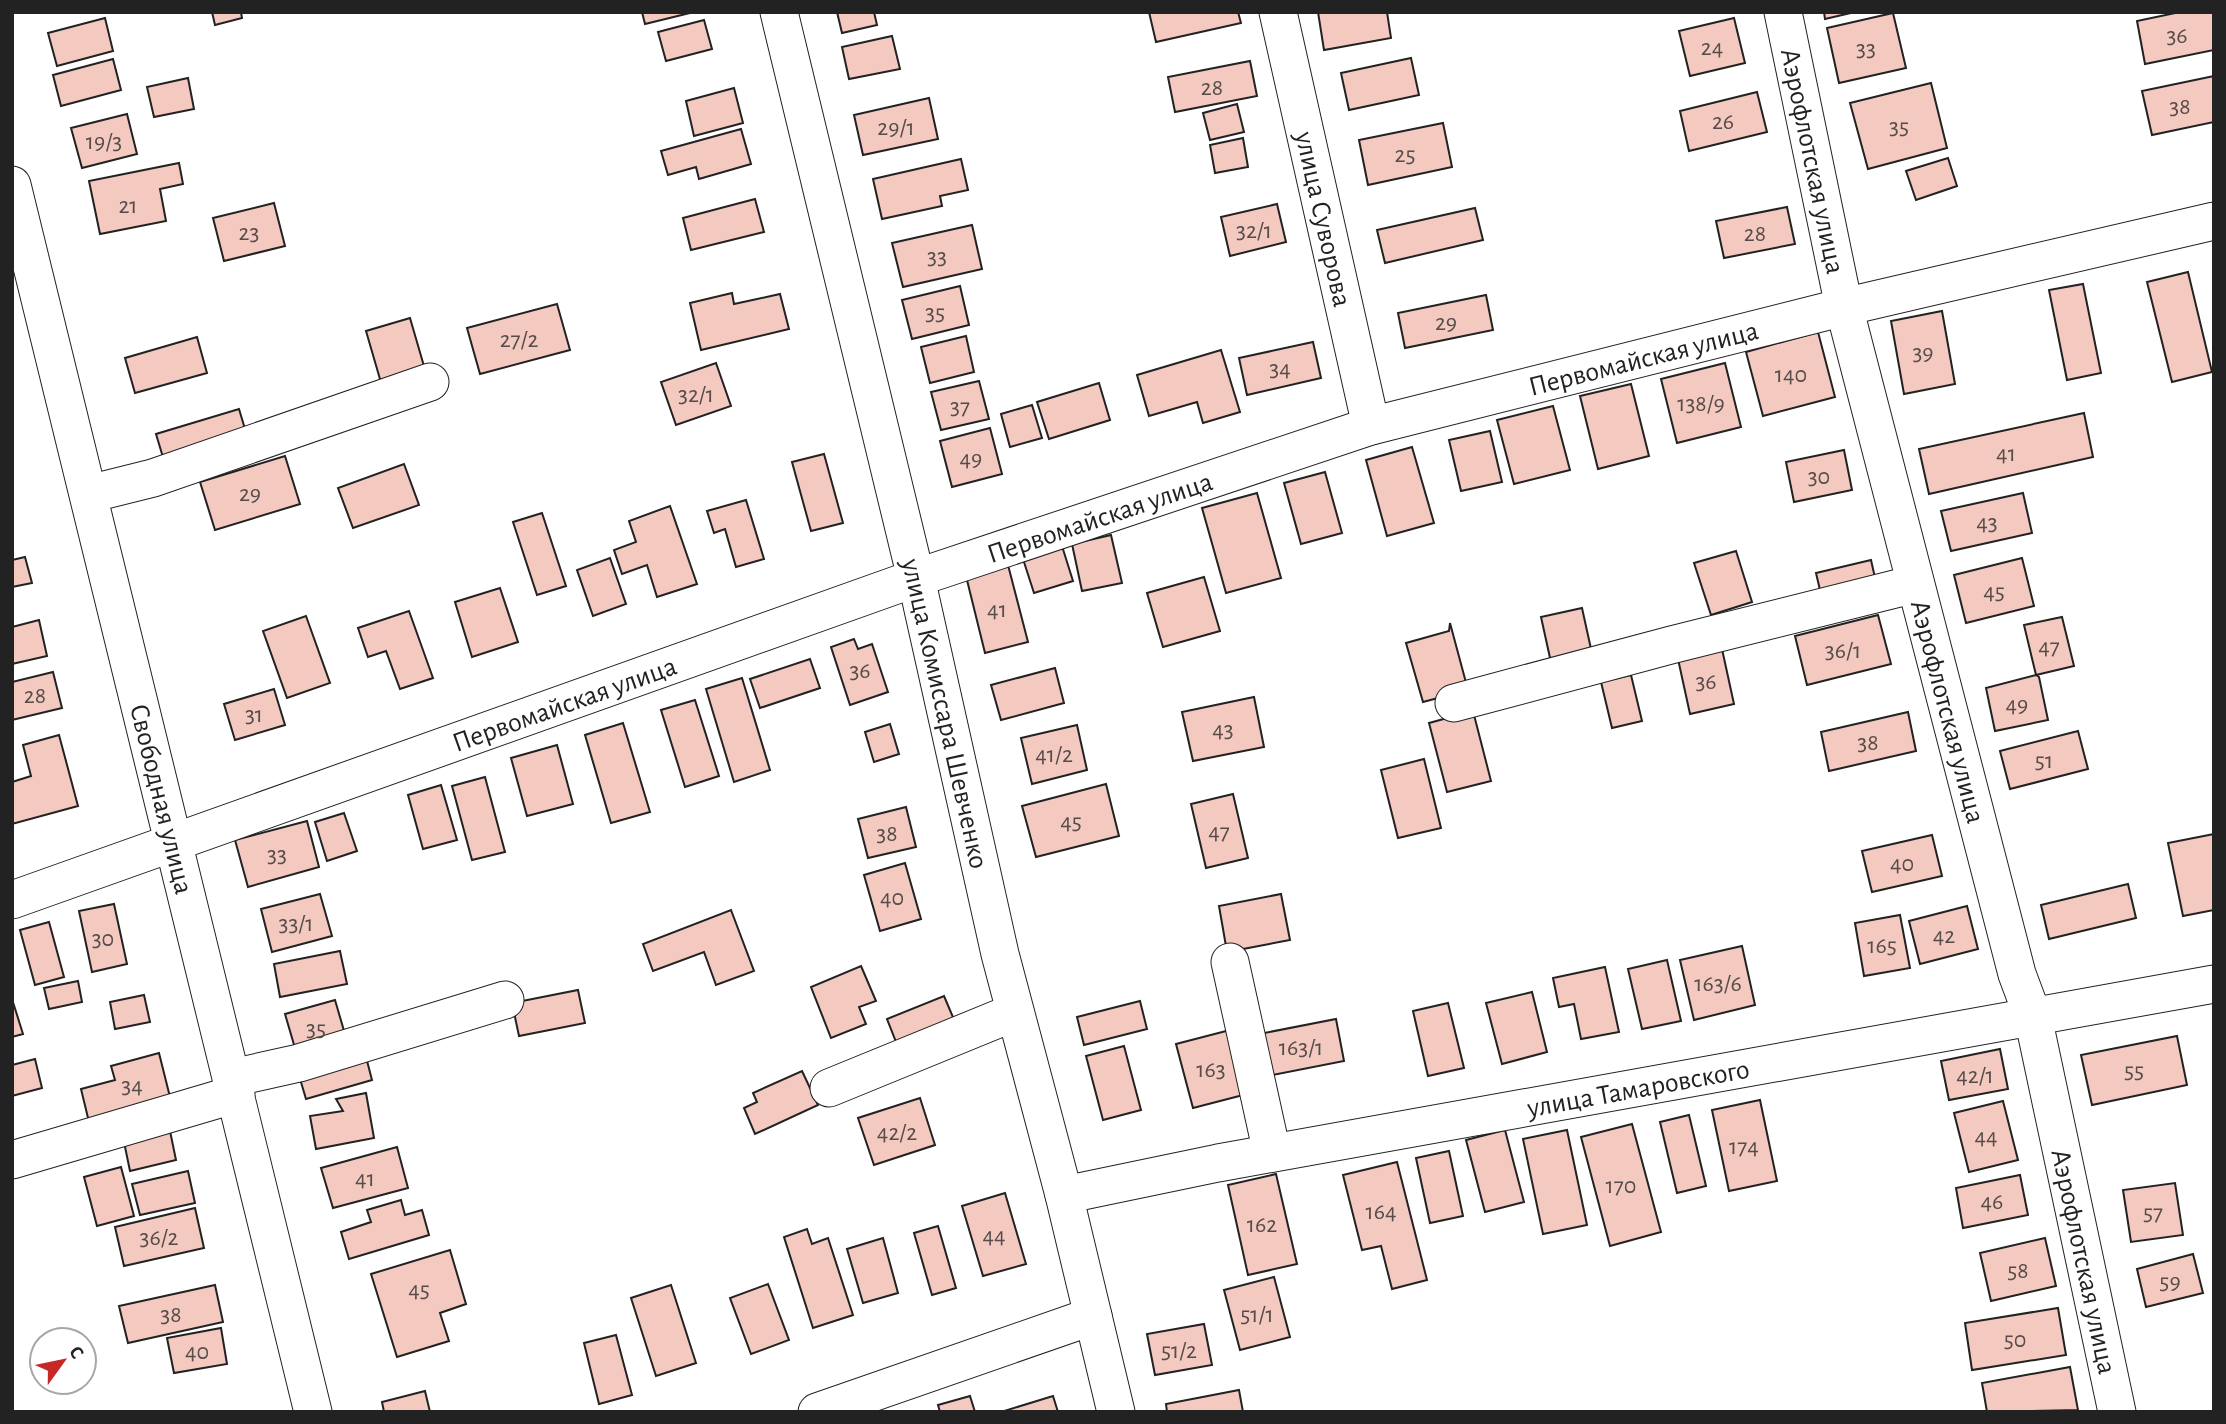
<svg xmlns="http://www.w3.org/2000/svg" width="2226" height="1424" font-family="'Alegreya Sans',sans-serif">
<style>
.building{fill:#f3c9c0;stroke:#222;stroke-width:2}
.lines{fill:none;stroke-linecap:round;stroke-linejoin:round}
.minor-casing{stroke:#222;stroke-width:39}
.minor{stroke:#fff;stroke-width:37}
.labels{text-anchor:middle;stroke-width:5;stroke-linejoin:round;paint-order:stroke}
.number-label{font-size:24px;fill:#564c4a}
.street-label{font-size:28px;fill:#222;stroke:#fff}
</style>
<rect width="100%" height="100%" fill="#fff"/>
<g class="building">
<path d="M212,12h29l1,6 -27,7z"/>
<path d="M642,12h52l-49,12z"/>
<path d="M837,12h37l3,13 -35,8z"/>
<path d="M1149,12h89l3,11 -85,19z"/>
<path d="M1318,12h69l4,26 -67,12z"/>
<path d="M1824,12h31l-30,7z"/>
<path d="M2180,12h34v38l-69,14 -8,-43z"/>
<path d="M1893,13l13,55 -67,15 -12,-55z"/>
<path d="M105,18l8,33 -56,15 -9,-33z"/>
<path d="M1734,18l11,45 -55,13 -11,-45z"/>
<path d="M704,20l8,29 -46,12 -8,-29z"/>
<path d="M892,36l8,33 -51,10 -7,-32z"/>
<path d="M1411,58l8,37 -70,15 -8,-37z"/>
<path d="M113,59l8,31 -60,16 -8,-31z"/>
<path d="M1250,61l7,35 -82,16 -7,-35z"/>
<path d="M2214,76v46l-62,13 -10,-44z"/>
<path d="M188,78l6,31 -40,8 -7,-30z"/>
<path d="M1931,83l16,65 -79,21 -18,-66z"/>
<path d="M734,88l9,35 -49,13 -8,-35z"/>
<path d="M1757,92l10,40 -78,19 -9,-40z"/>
<path d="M929,98l9,41 -75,16 -9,-40z"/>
<path d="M1237,104l7,28 -34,8 -7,-27z"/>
<path d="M127,114l10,40 -55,14 -11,-40z"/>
<path d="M1443,123l9,44 -84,18 -9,-45z"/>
<path d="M741,129l10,35 -52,15 -3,-12 -28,8 -7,-24z"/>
<path d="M1243,138l5,29 -33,6 -5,-28z"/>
<path d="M1948,158l9,28 -41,14 -10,-29z"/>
<path d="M961,159l7,31 -28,6 2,10 -60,13 -9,-40z"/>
<path d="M179,163l4,21 -23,5 6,32 -66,13 -11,-53z"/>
<path d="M755,199l9,33 -73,18 -8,-32z"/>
<path d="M274,203l11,43 -61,15 -11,-43z"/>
<path d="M1277,204l9,38 -56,14 -9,-39z"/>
<path d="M1787,207l8,37 -71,14 -8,-37z"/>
<path d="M1475,208l8,32 -98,23 -8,-33z"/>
<path d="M972,225l10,44 -79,18 -11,-44z"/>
<path d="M2188,272l24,100 -40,10 -25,-100z"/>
<path d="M2083,284l18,89 -34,7 -18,-90z"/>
<path d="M960,286l9,39 -57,14 -10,-39z"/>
<path d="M732,293l2,11 46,-10 9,35 -88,21 -11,-47z"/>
<path d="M1486,295l7,35 -88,18 -7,-35z"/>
<path d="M557,304l13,46 -90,24 -13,-46z"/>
<path d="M1942,311l13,73 -51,10 -13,-73z"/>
<path d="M410,318l16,55 -44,13 -16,-55z"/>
<path d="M1818,332l17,65 -72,19 -17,-64z"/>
<path d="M966,336l8,36 -44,11 -9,-36z"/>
<path d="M197,337l10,36 -72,20 -10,-35z"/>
<path d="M1313,342l8,36 -74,17 -8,-37z"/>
<path d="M1221,350l19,62 -37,11 -6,-21 -48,14 -12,-41z"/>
<path d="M716,363l15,43 -55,19 -15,-43z"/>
<path d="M1725,363l16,64 -64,16 -16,-64z"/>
<path d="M979,381l10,38 -48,11 -10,-38z"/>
<path d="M1099,383l11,37 -61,19 -12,-37z"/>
<path d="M1631,384l18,72 -51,13 -18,-73z"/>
<path d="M1032,405l10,33 -32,9 -9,-33z"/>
<path d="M1553,406l17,64 -56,14 -17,-64z"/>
<path d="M239,409l9,30 -83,25 -9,-30z"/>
<path d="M2084,413l9,44 -164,37 -10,-45z"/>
<path d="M990,428l12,46 -50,13 -12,-46z"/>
<path d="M1490,431l12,51 -41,9 -12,-51z"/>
<path d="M1412,447l22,76 -47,13 -21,-76z"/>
<path d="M1844,450l8,40 -58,12 -8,-40z"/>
<path d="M824,454l19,69 -32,8 -19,-69z"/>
<path d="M285,456l15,48 -85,26 -15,-48z"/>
<path d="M404,464l15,41 -66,23 -15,-40z"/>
<path d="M1325,472l17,61 -41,11 -17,-61z"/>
<path d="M1257,493l24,85 -55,15 -24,-85z"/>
<path d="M2023,493l9,40 -81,18 -10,-40z"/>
<path d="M746,500l18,59 -28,8 -11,-38 -11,4 -7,-22z"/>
<path d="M670,506l27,78 -40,13 -10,-32 -25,9 -8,-24 22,-8 -7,-21z"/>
<path d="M542,513l24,73 -29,9 -24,-73z"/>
<path d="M1111,535l11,48 -40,8 -10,-47z"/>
<path d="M1062,546l11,35 -39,12 -11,-34z"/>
<path d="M1736,551l16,51 -41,13 -17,-52z"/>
<path d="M25,557l7,26 -20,4v-27z"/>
<path d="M610,558l16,46 -33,12 -16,-46z"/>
<path d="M2022,558l12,48 -68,17 -12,-48z"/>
<path d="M1871,560l7,31 -55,12 -7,-30z"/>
<path d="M1008,565l20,77 -43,11 -19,-77z"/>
<path d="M1204,577l16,54 -57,16 -16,-54z"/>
<path d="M500,588l18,54 -46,15 -17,-55z"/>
<path d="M1582,608l11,50 -41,9 -11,-50z"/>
<path d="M409,611l24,67 -33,11 -14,-38 -18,6 -10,-29z"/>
<path d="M1878,615l13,49 -84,21 -12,-49z"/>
<path d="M306,616l24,67 -43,15 -24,-67z"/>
<path d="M2062,617l12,49 -38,9 -12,-50z"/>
<path d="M39,620l8,36 -35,8v-37z"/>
<path d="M1450,623l18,67 -45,12 -17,-59 43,-12z"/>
<path d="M854,639l4,10 14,-5 16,48 -38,13 -19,-58z"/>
<path d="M1722,649l12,55 -44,10 -12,-55z"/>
<path d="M810,659l10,29 -60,20 -10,-29z"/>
<path d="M1055,668l9,35 -63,17 -10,-35z"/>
<path d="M53,672l9,36 -50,12v-38z"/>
<path d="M1631,675l11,46 -30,7 -11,-46z"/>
<path d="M2036,675l3,2 9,43 -53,11 -9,-43z"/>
<path d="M742,678l28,92 -36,12 -28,-93z"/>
<path d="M274,689l11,36 -50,15 -11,-36z"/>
<path d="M1254,697l10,50 -71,14 -11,-49z"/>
<path d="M695,700l24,76 -34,11 -24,-77z"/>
<path d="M1473,711l18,70 -44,11 -18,-69z"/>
<path d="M1908,712l8,39 -87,20 -8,-39z"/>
<path d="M623,723l27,89 -39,11 -26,-88z"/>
<path d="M890,724l9,30 -25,8 -9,-30z"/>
<path d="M1077,725l10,45 -55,14 -11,-46z"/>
<path d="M2078,731l10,38 -78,20 -10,-38z"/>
<path d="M59,735l19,71 -66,18v-42l19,-6 -8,-31z"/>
<path d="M557,745l16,59 -46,12 -16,-58z"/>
<path d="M1424,759l17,69 -43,10 -17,-68z"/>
<path d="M485,777l20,75 -33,8 -20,-74z"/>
<path d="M1106,784l13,52 -83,21 -14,-51z"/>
<path d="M441,785l16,55 -34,9 -15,-54z"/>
<path d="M1233,794l15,64 -42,10 -15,-64z"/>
<path d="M906,807l10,40 -48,11 -10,-39z"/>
<path d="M344,813l13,38 -30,10 -12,-39z"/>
<path d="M307,821l12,46 -71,20 -13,-47z"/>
<path d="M2214,834v76l-31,6 -15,-73z"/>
<path d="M1932,835l10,41 -70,16 -10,-41z"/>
<path d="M905,863l16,56 -41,12 -16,-56z"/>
<path d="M2128,884l8,34 -87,21 -8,-34z"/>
<path d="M320,894l12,42 -60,16 -11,-43z"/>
<path d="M1281,894l9,46 -63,12 -8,-46z"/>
<path d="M114,904l13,60 -35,8 -13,-61z"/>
<path d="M1967,906l11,43 -58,15 -11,-43z"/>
<path d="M731,910l23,61 -38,14 -12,-33 -51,19 -10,-27z"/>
<path d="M1900,915l10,53 -46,8 -9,-53z"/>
<path d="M49,922l15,55 -29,8 -15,-55z"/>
<path d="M1742,946l13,59 -61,15 -14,-60z"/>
<path d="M340,951l7,33 -67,13 -6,-33z"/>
<path d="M1667,960l14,61 -39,8 -14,-60z"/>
<path d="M861,966l15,35 -17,6 7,17 -35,14 -20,-51z"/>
<path d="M1605,967l14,65 -38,7 -7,-35 -15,3 -6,-29z"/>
<path d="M78,981l4,21 -33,7 -5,-21z"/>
<path d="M578,990l7,33 -66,13 -7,-33z"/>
<path d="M1532,992l15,60 -45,12 -16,-61z"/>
<path d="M144,995l6,27 -35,7 -5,-27z"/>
<path d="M944,996l14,33 -58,23 -13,-33z"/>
<path d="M12,999l11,35 -11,3z"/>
<path d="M335,1000l12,41 -50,14 -12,-41z"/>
<path d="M1140,1001l7,28 -63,16 -7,-28z"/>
<path d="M1448,1003l16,65 -36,8 -15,-65z"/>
<path d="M1336,1019l8,42 -77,15 -8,-42z"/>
<path d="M1230,1030l17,64 -54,14 -17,-64z"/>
<path d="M2177,1036l10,49 -95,20 -11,-50z"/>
<path d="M1124,1046l17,64 -38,10 -17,-64z"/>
<path d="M2000,1049l8,40 -59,11 -8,-39z"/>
<path d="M159,1053l12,48 -82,21 -8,-33 34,-9 -4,-14z"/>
<path d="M365,1053l7,27 -66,19 -8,-27z"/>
<path d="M35,1059l7,29 -30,8v-31z"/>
<path d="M802,1071l16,34 -63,29 -11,-26 13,-6 -4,-9z"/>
<path d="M366,1093l8,45 -58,11 -6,-33 33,-5 -7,-12z"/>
<path d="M920,1098l15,47 -61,20 -16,-47z"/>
<path d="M1760,1100l17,81 -48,10 -17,-81z"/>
<path d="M2003,1101l15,59 -49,12 -15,-59z"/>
<path d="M1689,1115l17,71 -29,7 -17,-71z"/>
<path d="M1632,1124l29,108 -51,14 -29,-109z"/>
<path d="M1505,1130l19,72 -39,10 -19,-72z"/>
<path d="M1567,1130l20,95 -44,9 -20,-95z"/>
<path d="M170,1131l6,29 -46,11 -6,-29z"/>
<path d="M397,1147l11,41 -75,20 -12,-40z"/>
<path d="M1449,1151l14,65 -33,7 -14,-65z"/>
<path d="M1397,1162l30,118 -35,9 -11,-43 -19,4 -19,-75z"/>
<path d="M121,1167l13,49 -37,10 -13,-49z"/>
<path d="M188,1171l7,32 -55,12 -8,-31z"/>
<path d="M1276,1174l21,90 -49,11 -20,-90z"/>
<path d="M2020,1175l8,40 -65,13 -7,-40z"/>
<path d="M2175,1183l8,52 -52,7 -8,-52z"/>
<path d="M1005,1193l21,71 -43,12 -21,-70z"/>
<path d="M401,1200l4,15 17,-5 7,25 -80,24 -8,-27 30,-10 -4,-12z"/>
<path d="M195,1208l9,40 -80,18 -9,-39z"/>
<path d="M938,1226l18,62 -24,7 -18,-62z"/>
<path d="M807,1229l5,15 16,-6 25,77 -40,13 -29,-91z"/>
<path d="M883,1238l15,55 -35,10 -16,-54z"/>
<path d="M2045,1238l11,48 -65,15 -11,-48z"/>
<path d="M450,1250l16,54 -26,9 9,28 -52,16 -26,-83z"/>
<path d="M2193,1254l10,39 -57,14 -9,-38z"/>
<path d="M1274,1277l16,60 -50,13 -16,-60z"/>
<path d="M768,1284l21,56 -38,14 -21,-56z"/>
<path d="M215,1285l8,37 -95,21 -9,-37z"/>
<path d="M671,1285l25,78 -40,13 -25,-78z"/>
<path d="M2058,1308l8,47 -94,15 -7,-47z"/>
<path d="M1204,1324l8,41 -57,10 -8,-41z"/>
<path d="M221,1328l6,36 -53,9 -7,-35z"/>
<path d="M616,1335l16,60 -33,9 -15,-61z"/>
<path d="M2070,1367l8,43 -91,2 -5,-29z"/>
<path d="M1239,1390l4,22h-76l-1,-8z"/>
<path d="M425,1391l5,21h-46l-2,-10z"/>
<path d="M970,1396l5,16h-35l-2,-7z"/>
<path d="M1053,1396l5,16h-57z"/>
</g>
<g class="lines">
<defs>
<g id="minor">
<path id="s1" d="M779,12l137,566 84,376 64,241 52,217"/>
<path id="s2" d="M1278,12l93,414"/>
<path id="s3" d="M1783,12l61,295 173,667 16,43 84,395"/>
<path id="s4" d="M12,185l301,1227"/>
<path d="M89,494l64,-16 277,-96"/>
<path d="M1454,703l217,-58 244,-61"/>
<path id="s5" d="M12,900l904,-322 455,-152 473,-119 370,-86"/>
<path d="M1230,962l42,191"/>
<path d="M232,1078l67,-15 206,-63"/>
<path d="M829,1088l186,-76"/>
<path d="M12,1160l224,-66"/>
<path id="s6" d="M1064,1195l154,-32 996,-179"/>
<path d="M817,1412l276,-96"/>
</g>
</defs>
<use href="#minor" class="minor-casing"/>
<use href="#minor" class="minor"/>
</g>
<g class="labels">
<g class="number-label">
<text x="2177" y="43">36</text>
<text x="1712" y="55">24</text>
<text x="1866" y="56">33</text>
<text x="1212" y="95">28</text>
<text x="2180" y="114">38</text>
<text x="1723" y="129">26</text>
<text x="1899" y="134">35</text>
<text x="896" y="135">29/1</text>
<text x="104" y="149">19/3</text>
<text x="1405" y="162">25</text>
<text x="128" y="213">21</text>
<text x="1254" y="238">32/1</text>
<text x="249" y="240">23</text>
<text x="1755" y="241">28</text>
<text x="937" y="264">33</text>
<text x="935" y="320">35</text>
<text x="1446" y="330">29</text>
<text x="519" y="347">27/2</text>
<text x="1923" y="360">39</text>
<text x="1280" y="376">34</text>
<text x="1791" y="382">140</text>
<text x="696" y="402">32/1</text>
<text x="1701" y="411">138/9</text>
<text x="960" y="414">37</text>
<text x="2006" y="461">41</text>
<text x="971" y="466">49</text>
<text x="1819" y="484">30</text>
<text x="250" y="501">29</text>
<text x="1987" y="530">43</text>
<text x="1994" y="599">45</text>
<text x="997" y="617">41</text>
<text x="2049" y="654">47</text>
<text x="1843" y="658">36/1</text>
<text x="860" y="678">36</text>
<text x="1706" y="689">36</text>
<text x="35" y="703">28</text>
<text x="2017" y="712">49</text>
<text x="254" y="722">31</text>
<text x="1223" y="737">43</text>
<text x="1868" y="750">38</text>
<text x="1054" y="762">41/2</text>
<text x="2044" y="768">51</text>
<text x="1071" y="829">45</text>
<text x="1219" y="839">47</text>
<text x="887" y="841">38</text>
<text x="277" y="862">33</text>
<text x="1902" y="871">40</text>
<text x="892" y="905">40</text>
<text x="296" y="931">33/1</text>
<text x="1944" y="943">42</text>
<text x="103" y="946">30</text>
<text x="1882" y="953">165</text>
<text x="1718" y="991">163/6</text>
<text x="316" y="1036">35</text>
<text x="1301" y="1055">163/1</text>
<text x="1211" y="1077">163</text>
<text x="2134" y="1078">55</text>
<text x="1975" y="1083">42/1</text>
<text x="132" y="1093">34</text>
<text x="897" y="1140">42/2</text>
<text x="1986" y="1144">44</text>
<text x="1744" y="1154">174</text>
<text x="365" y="1186">41</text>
<text x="1621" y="1193">170</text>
<text x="1992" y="1209">46</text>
<text x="1381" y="1219">164</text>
<text x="2153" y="1220">57</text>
<text x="1262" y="1232">162</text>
<text x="994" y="1243">44</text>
<text x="159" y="1245">36/2</text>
<text x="2018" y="1278">58</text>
<text x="2170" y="1289">59</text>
<text x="419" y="1297">45</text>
<text x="171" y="1322">38</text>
<text x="1257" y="1322">51/1</text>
<text x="2015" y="1347">50</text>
<text x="1179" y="1358">51/2</text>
<text x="197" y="1359">40</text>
</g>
<g class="street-label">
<text dy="10" stroke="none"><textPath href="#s3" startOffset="152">Аэрофлотская улица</textPath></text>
<text dy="10" stroke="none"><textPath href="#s2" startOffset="212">улица Суворова</textPath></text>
<text dy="10" stroke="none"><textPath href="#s5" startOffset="1720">Первомайская улица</textPath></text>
<text dy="10" stroke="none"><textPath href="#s5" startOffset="1153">Первомайская улица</textPath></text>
<text dy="10" stroke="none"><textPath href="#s5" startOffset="586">Первомайская улица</textPath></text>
<text dy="10" stroke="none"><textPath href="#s3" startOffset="719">Аэрофлотская улица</textPath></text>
<text dy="10" stroke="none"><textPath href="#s1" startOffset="721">улица Комиссара Шевченко</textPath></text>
<text dy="10" stroke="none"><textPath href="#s4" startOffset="632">Свободная улица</textPath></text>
<text dy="10" stroke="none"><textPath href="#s6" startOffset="584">улица Тамаровского</textPath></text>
<text dy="10" stroke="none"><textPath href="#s3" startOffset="1286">Аэрофлотская улица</textPath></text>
</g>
</g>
<rect width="2226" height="1424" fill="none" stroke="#222222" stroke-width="28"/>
<g transform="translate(63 1361) rotate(57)"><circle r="33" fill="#ffffff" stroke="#a7a7a7" stroke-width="2"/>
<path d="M0-5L12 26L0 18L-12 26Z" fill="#c62828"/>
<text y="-10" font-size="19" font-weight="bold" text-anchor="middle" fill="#222222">С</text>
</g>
</svg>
